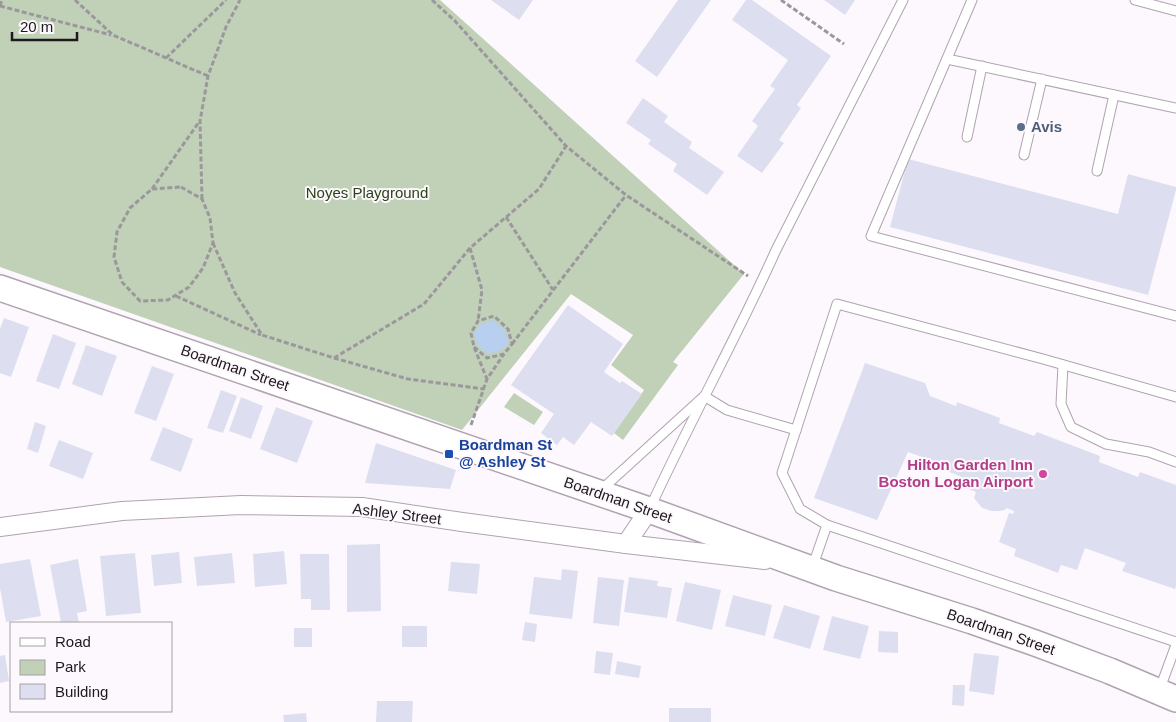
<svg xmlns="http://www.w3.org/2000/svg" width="1176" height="722" font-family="Helvetica,sans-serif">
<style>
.green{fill:#c0d1b7}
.water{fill:#b8cfef}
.building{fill:#dddff0}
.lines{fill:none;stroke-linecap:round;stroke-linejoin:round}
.lane-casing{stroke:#b0a3b0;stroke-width:11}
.street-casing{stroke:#b0a3b0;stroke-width:20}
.secondary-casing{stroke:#b0a3b0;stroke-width:28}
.path{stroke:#9c979c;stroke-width:3;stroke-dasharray:5 2.5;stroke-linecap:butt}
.lane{stroke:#fff;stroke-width:9}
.street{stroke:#fff;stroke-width:18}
.secondary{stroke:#fff;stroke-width:25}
.service-dot{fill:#5c6f8a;stroke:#fdf8fd;stroke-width:2}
.transit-dot{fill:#1a4fb4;stroke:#fdf8fd;stroke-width:2}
.hotel-dot{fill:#d1479c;stroke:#fdf8fd;stroke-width:2}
.labels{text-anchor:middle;stroke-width:4;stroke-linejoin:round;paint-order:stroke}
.service-label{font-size:15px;font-weight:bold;fill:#4e5e75;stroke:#fdf8fd;text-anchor:start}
.park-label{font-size:15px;fill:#284415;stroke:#fdf8fd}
.street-label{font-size:15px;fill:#1e191d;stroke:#fdf8fd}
.transit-label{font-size:15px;font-weight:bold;fill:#164399;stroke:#fdf8fd;text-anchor:start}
.hotel-label{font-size:15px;font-weight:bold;fill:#b23c85;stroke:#fdf8fd;text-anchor:end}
</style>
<rect width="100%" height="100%" fill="#fdf8fd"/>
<g class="green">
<path d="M0,0h440l304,274 -71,88 5,3 -55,75 -9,-7 30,-43 -33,-25 22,-30 -62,-41 -109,136 -462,-163z"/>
<path d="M514,393l29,19 -9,13 -30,-18z"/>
</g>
<path class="water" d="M493,320l12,10 4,13 -7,7 -14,4 -11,-9 -3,-12 6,-9z"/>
<g class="building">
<path d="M491,0h42l-14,20z"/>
<path d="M678,0h33l-54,77 -22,-16z"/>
<path d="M746,0h6l79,56 -34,49 4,3 -22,32 5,3 -22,30 -25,-17 21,-30 -6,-5 23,-32 -5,-3 18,-26 -56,-40z"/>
<path d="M824,0h31l-10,15z"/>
<path d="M643,98l25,18 -4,6 28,20 -3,6 35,24 -17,23 -34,-24 4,-7 -29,-20 3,-4 -25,-17z"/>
<path d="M908,159l210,55 10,-40 48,13v3l-28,105 -258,-68z"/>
<path d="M568,305l55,39 -19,28 16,11 2,-2 20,13 -30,42 -21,-14 -17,23 -11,-8 -6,8 -16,-12 13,-19 -43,-29z"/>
<path d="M4,318l25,9 -18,50 -11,-4v-44z"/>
<path d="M53,334l23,9 -17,46 -23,-8z"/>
<path d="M86,345l31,11 -15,40 -30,-12z"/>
<path d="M865,363l60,20 5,13 26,10 1,-4 43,16 -1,5 35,13 3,-4 63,24 -1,6 39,15 2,-5 36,13v101l-1,3 -53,-18 4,-8 -41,-15 -8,22 -16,-5 -3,8 -44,-17 2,-7 -17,-7 10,-29 4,1 1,-3 -8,-3 -1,2 -6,1h-7l-10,-3 -8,-10 2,-6 -12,-5 3,-8 -33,-13 2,-4 -28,-10 -31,68 -63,-22z"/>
<path d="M152,366l22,8 -18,47 -22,-8z"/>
<path d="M221,390l16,6 -14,37 -16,-5z"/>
<path d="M241,397l22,9 -12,33 -22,-8z"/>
<path d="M276,407l37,14 -16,42 -37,-14z"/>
<path d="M35,422l11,4 -8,27 -11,-4z"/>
<path d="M163,427l30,12 -12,33 -31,-12z"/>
<path d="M59,440l34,13 -10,26 -34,-13z"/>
<path d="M376,443l80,27 -6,19 -85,-6z"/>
<path d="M380,544l1,67 -34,1v-67z"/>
<path d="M284,551l3,33 -32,3 -2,-33z"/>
<path d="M179,552l3,31 -28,3 -3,-31z"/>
<path d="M135,553l6,60 -35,3 -6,-60z"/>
<path d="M232,553l3,30 -38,3 -3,-29z"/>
<path d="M300,554h29l1,56h-19v-11h-10z"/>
<path d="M30,559l11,57 -35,6 -6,-34v-24z"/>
<path d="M78,559l9,52 -10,2 2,10h-18l-11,-58z"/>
<path d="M451,562l29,2 -3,30 -29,-3z"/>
<path d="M562,569l16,2 -6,48 -43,-5 5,-37 27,3z"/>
<path d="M598,577l26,3 -5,46 -26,-3z"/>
<path d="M629,577l29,4 -1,5 15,2 -5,30 -43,-6z"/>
<path d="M685,582l36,8 -9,40 -36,-9z"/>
<path d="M733,595l39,10 -7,31 -40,-10z"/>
<path d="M784,605l36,11 -10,33 -37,-11z"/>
<path d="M832,616l37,10 -9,33 -37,-9z"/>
<path d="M525,622l12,2 -2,18 -13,-2z"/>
<rect x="402" y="626" width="25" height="21"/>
<rect x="294" y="628" width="18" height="19"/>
<path d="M879,631l19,1v21l-20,-1z"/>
<path d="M596,651l17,2 -3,22 -16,-2z"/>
<path d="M974,653l25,3 -5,39 -25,-4z"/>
<path d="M5,655l4,26 -9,2v-27z"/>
<path d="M617,661l24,5 -2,12 -24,-4z"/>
<path d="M953,685h12l-1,21 -12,-1z"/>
<path d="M377,701h36l-1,21h-36z"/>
<rect x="669" y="708" width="42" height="14"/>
<path d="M306,713l1,9h-23l-1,-7z"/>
</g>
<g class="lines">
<defs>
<g id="lane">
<path d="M972,0l-101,236 305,80"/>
<path d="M1135,0l41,11"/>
<path d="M947,59l229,49"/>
<path d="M967,137l15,-71"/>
<path d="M1024,155l18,-76"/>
<path d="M1097,171l17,-76"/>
<path d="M1063,365l-2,39 10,23 35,17 43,8 27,10"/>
<path d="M704,396l23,14 69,20 41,-126 206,55 133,38"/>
<path d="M796,430l-14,43 18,36 27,16 -15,43"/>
<path d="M601,490l100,-91"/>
<path d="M650,508c40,-87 87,-171 126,-258l127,-250"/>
<path d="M827,525l349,117"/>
<path d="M1159,691l17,-46"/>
</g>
<g id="street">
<path d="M0,527l122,-16 119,-6 121,2 100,15 164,22 139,16"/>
<path d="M626,544l23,-34"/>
</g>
<path id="secondary" d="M0,288l649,222 187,68 136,43 63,22 75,28 66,28"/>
</defs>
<use href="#lane" class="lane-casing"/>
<use href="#street" class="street-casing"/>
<use href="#secondary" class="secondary-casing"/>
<g class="path">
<path d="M75,0l38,35 95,41"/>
<path d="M432,0l23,21 111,125 60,49 122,81"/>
<path d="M781,0l63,44"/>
<path d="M0,6l111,29"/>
<path d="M0,6l2,-6"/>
<path d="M166,58l60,-58"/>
<path d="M181,187l21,12 8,19 3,25 -10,25 -14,19 -21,13 -28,1 -18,-19 -8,-25 3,-25 13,-24 22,-19z"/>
<path d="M152,189l47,-67"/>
<path d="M202,199l-2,-78 8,-45 18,-49 14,-27"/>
<path d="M506,217l47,73"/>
<path d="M213,243l22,50 27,42 72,23 74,21 76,10"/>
<path d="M470,248l12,42 -4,31"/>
<path d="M176,296l85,39"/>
<path d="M512,344l114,-149"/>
<path d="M474,347l13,11 17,-4 8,-10 -4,-15 -14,-13 -16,5 -7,12 3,14 13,32"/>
<path d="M334,358l90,-54 46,-56 69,-59 27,-43"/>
<path d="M471,425l16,-46 17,-25"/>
</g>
<use href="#lane" class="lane"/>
<use href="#street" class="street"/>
<use href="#secondary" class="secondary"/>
</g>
<circle class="service-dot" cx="1021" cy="127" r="5"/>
<rect class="transit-dot" x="444" y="449" width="10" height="10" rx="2.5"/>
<circle class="hotel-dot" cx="1043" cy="474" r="5"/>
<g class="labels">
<g class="service-label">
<text x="1031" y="132">Avis</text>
</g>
<g class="park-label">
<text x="367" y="198">Noyes Playground</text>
</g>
<g class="street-label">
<text transform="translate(235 368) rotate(19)" y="5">Boardman Street</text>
<text transform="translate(618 500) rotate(19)" y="5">Boardman Street</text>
<text transform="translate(397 514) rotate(7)" y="5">Ashley Street</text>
<text transform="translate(1001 632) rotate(19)" y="5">Boardman Street</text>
</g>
<g class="transit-label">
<text x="459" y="450">Boardman St<tspan x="459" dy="17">@ Ashley St</tspan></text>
</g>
<g class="hotel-label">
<text x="1033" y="470">Hilton Garden Inn<tspan x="1033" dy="17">Boston Logan Airport</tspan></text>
</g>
</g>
<rect x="10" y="622" width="162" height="90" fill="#fdf8fd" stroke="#a49fa3"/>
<rect x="20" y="638" width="25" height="8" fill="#ffffff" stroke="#a49fa3"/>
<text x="55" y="647" font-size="15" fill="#1e191d">Road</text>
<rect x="20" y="660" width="25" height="15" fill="#c0d1b7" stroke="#a49fa3"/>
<text x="55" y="672" font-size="15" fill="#1e191d">Park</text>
<rect x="20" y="684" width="25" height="15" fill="#dddff0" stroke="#a49fa3"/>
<text x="55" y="697" font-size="15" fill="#1e191d">Building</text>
<path d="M12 32v8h65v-8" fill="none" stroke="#1e191d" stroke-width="2.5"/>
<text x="20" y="32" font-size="15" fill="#1e191d" stroke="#fdf8fd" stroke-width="4" paint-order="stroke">20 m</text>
</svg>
